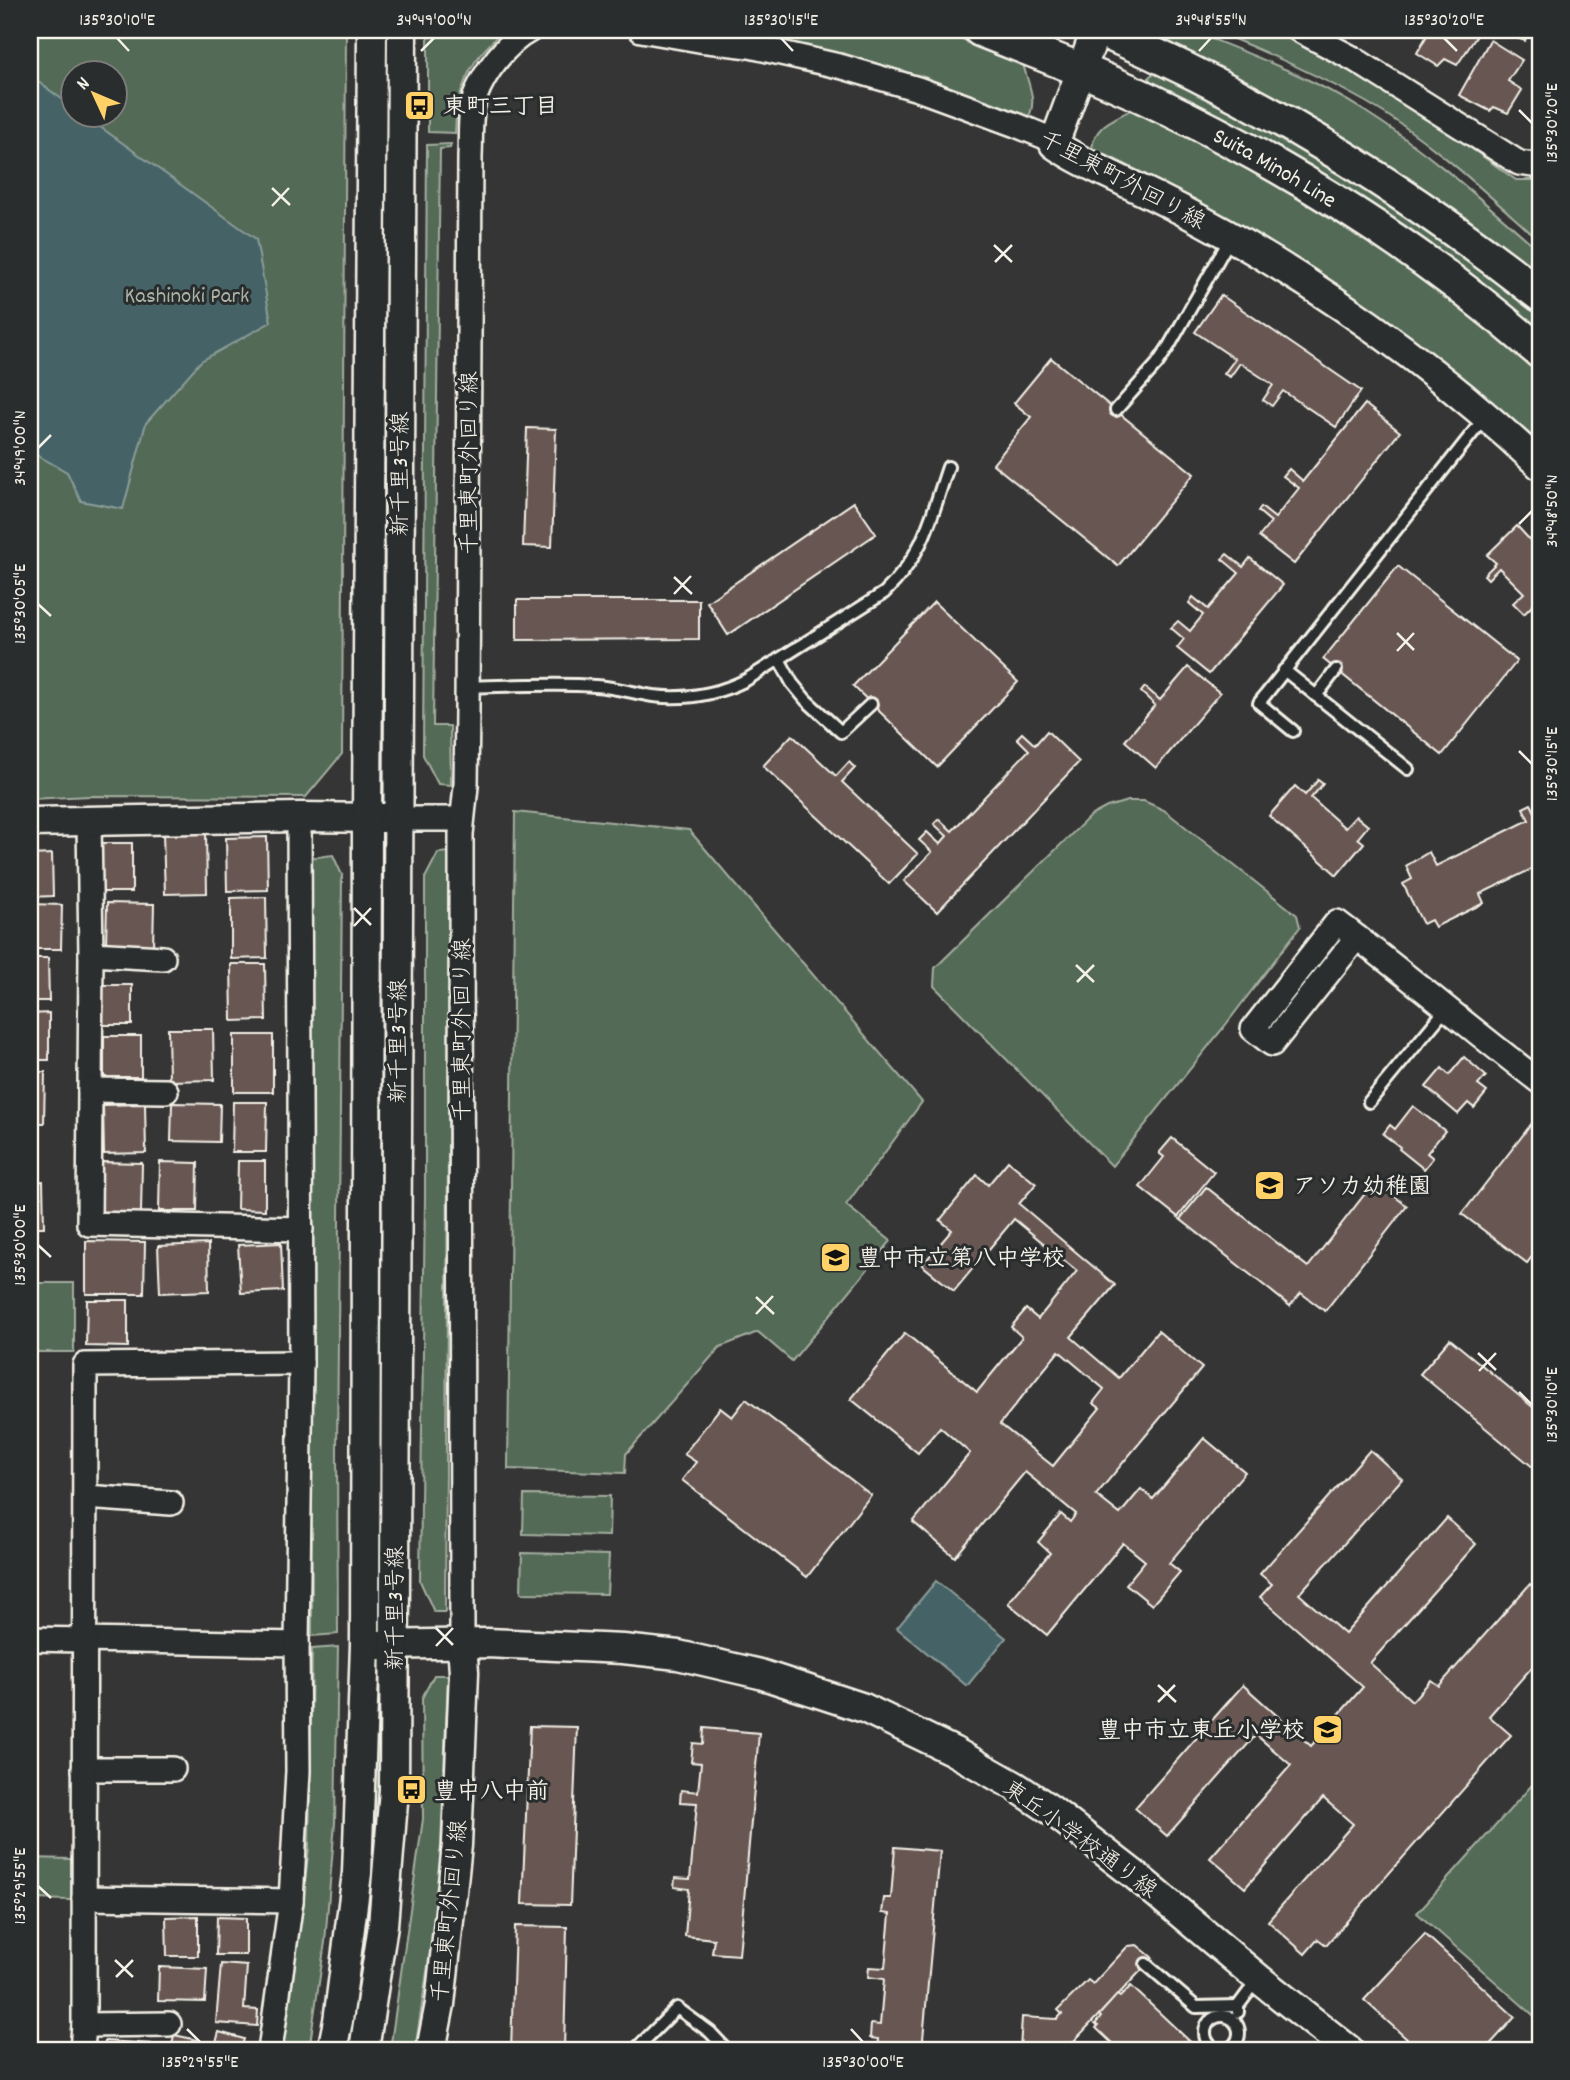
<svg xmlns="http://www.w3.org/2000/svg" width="1570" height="2080" font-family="Dekko,'Klee One',sans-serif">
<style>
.green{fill:#536a57;stroke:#a4aea0;stroke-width:2;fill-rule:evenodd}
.water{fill:#456366;stroke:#8b9c9a;stroke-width:2}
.building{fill:#685652;stroke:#f4f1e8;stroke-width:2;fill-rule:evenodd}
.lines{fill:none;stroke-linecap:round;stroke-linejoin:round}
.service-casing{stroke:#f4f1e8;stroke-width:16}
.minor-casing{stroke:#f4f1e8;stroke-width:28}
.tertiary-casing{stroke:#f4f1e8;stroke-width:33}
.secondary-casing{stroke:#f4f1e8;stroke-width:37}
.service{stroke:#2a2d2e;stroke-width:10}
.minor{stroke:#2a2d2e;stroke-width:23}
.tertiary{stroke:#2a2d2e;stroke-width:28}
.secondary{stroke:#2a2d2e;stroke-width:32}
.ticks{fill:none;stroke:#f4f1e8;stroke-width:2.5}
.labels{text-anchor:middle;stroke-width:6;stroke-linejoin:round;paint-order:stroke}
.poi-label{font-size:23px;font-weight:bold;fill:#f4f1e8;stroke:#2a2d2e;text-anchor:start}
.street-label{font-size:23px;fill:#f4f1e8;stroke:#2a2d2e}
.park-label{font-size:23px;fill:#acb4a7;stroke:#2a2d2e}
.neatline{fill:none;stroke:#f4f1e8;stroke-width:2.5}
.ticks-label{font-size:18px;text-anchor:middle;fill:#f4f1e8}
</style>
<rect width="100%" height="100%" fill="#363535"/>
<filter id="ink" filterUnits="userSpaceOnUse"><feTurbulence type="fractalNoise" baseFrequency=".0143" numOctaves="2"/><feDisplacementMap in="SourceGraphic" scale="14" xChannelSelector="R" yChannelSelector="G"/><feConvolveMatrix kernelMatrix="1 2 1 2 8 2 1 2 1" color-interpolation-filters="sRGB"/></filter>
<g filter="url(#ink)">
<g class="green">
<path d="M30,30h316l-4,724 -36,43 -216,-1 -60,3zM74,74h42v42h-42z"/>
<path d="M383,30h7l-3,722 -3,3 -4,-1z"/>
<path d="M428,30h72c-4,10 -14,17 -20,25 -18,23 -24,49 -25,78l-27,-1z"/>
<path d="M719,30h215l57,19 32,14c4,20 17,39 3,58l-279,-86z"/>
<path d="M1212,30h60l75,40 90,54 79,56h24v61c-55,-49 -110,-102 -174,-139 -50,-28 -102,-51 -154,-72z"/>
<path d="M1185,31l12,2c57,23 117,45 169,79 63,40 118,90 174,139v26l-197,-138 -79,-47 -98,-49 -1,-3 3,-5z"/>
<path d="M1155,72h4l68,34 152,89 138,100 23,20v18l-387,-248 -3,-2 -1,-6z"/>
<path d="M1134,108c92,46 183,95 267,154 48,34 94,71 139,108v74c-138,-123 -281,-216 -448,-296 3,-24 22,-28 42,-40z"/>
<path d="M451,144l-1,4 -10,1 -7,577h17l1,59 -13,-1 -15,-29 4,-610z"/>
<path d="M1128,801h16l20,9 133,105 3,12 -76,100 -112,139 -178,-180 1,-18 155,-152 17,-9z"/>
<path d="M515,812l174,18 233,272 -76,103 45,36 -99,120 -34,-29 -38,15 -94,107 -1,19 -117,-4z"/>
<path d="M450,852l-5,760h-11l-14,-31 5,-385v-318l13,-25z"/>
<path d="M333,855l9,20 -5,579 1,180 -26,2 -3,-778z"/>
<path d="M382,876l4,2 -4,704 -3,2 -3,-1 3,-706z"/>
<rect x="30" y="1283" width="44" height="69"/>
<path d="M524,1495l86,1 -1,40 -86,-2z"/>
<path d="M522,1553l87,2 -2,39 -86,-1z"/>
<path d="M338,1647l-3,176 -10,119 -16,108h-30l12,-55 18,-147 3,-199z"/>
<path d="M434,1675h14l-9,219 -24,156h-25l33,-231 -1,-121z"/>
<path d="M377,1703l4,1v97l-15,162 -16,87h-7l32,-343z"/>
<path d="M1540,1776v245l-123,-108z"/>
<path d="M30,1858l41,1v41l-41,-1z"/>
</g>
<g class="water">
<path d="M30,76l43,31 1,9h11l171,123 15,83 -70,39 -55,62 -23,86 -42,-8 -14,-29 -34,-19 -3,1z"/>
<path d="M936,1581l70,57 -39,48 -70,-58z"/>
</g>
<g class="building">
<path d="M1430,30h34l12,7 -19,28 -12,-6 -7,7 -21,-13z"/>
<path d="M1494,30h34l-3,11z"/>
<path d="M1490,40l32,20 -14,21 14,9 -14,23 -14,-6 -4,4 -31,-16z"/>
<path d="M1221,295l140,96 -25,36 -53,-36 -11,15 -9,-6 10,-15 -33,-22 -10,14 -6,-3 11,-15 -40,-27z"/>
<path d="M1051,358l143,116 -76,92 -125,-102 38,-47 -17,-14z"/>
<path d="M1365,404l35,28 -106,132 -35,-27 12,-15 -13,-11 3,-4 14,11 24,-30 -16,-12 6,-7 14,12z"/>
<path d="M527,428l29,1 -4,118 -29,-1z"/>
<path d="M854,502l22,32 -148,101 -21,-33z"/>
<path d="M1517,526l23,25v61l-7,-7 -9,9 -11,-11 11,-10 -25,-25 -11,11 -4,-4 12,-12 -9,-8z"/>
<path d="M1227,554l16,13 7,-9 33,27 -74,89 -32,-26 7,-9 -13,-11 7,-7 12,10 13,-16 -14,-12 4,-6 15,12 31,-36 -17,-14z"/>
<path d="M1398,566l119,95 -75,94 -119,-96z"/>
<path d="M517,600h182v39l-182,1z"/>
<path d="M934,602l84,80 -81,85 -84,-81z"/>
<path d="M1188,667l32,26 -64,75 -31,-27 30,-36 -14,-13 4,-5 15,13z"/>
<path d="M1047,731l32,31 -142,150 -33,-31 28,-29 -13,-12 8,-8 13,12 7,-8 -13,-12 5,-5 13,12 77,-81 -12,-12 5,-5 13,12z"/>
<path d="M792,735l44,41 13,-14 6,6 -13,14 76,72 -29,30 -126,-118z"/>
<path d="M1318,780l5,4 -12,14 34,30 11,-12 12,10 -10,12 6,5 -27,32 -68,-59 26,-30 10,9z"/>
<path d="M1531,804l6,12 3,-1v50l-60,29 4,9 -49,24 -4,-7 -8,4 -20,-40 9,-5 -6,-13 23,-14 7,14 93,-46 -6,-12z"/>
<path d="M206,833l1,60 -42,1 -2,-60z"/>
<path d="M267,837l1,53 -41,1 -1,-53z"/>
<rect x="101" y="843" width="31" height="49"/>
<path d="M52,854l1,42 -23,1v-42z"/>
<path d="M266,897l1,61 -36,1v-61z"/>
<path d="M107,903l47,1 -1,43 -47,-1z"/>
<path d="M30,904l32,1 -1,44h-31z"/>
<path d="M30,958h18l1,43h-19z"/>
<path d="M231,964h34l1,56 -34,1z"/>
<rect x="98" y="985" width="34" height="40"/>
<path d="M49,1013v47h-19v-46z"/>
<path d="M168,1029h45l1,51 -45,1z"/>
<rect x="234" y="1035" width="39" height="57"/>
<rect x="104" y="1036" width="37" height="41"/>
<path d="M1464,1057l22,19 -8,9 9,7 -13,16 -6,-5 -10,11 -32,-27 16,-19 7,7z"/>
<path d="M30,1072h15l-1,51h-14z"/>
<path d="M233,1102h34l-1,50h-34z"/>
<path d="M172,1103l48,1 -1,38 -48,-1z"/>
<path d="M145,1104l1,49 -42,1 -1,-49z"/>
<path d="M1413,1106l32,25 -18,22 6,5 -9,11 -25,-20 1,-2 -17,-13 7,-9 5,4z"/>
<path d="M1536,1118l4,4v124l-13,17 -65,-49z"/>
<rect x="30" y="1129" width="7" height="42"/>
<path d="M1172,1138l42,34 -36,45 -38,-30 24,-30 -5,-4z"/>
<path d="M238,1161h27v49l-28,-1z"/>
<path d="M1008,1161l28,23 -17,20 96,81 -44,52 48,41 39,-47 44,37 -106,127 24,19 21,-25 12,10 51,-61 41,34 -76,91 11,9 -28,33 -26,-21 19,-23 -22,-18 -76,92 -39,-32 42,-50 -12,-11 23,-28 9,8 6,-8 -51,-42 -70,85 -42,-35 57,-69 -30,-26 -22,26 -67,-54 54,-66 72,59 45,-55 -11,-10 15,-18 12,10 39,-48 -63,-52 -60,72 -32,-26 30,-35 -12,-10 37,-45 11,10zM1059,1351l45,38 -11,14 7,5 -47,58 -53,-42z"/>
<path d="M101,1162l41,1 -1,50 -41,-1z"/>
<path d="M160,1162l38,1 -1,48h-38z"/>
<path d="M43,1181l1,46h-14v-45z"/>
<path d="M1375,1181l32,25 -82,105 -24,-18 -11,13 -110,-87 26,-32 102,80z"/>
<path d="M86,1241l59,1 -1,52h-58z"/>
<path d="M281,1243l2,48 -42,2 -3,-48z"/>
<path d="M208,1244l1,47 -49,2 -2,-47z"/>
<path d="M87,1300h41v47l-42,-1z"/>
<path d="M1450,1339l90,74v60l-120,-99z"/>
<path d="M746,1399l125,96 -64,82 -125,-97 14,-18 -12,-8 36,-46 12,9z"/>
<path d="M1370,1450l32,29 -103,115 46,40 102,-116 29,26 -106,119 42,38 19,-21 8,6 91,-102 10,10v64l-51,58 22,19 -185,210 -8,-6 -13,15 -37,-33 85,-97 -30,-26 -78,90 -35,-30 81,-93 -35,-30 -89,101 -32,-28 108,-123 68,61 52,-59 -103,-90 12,-13 -12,-10z"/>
<path d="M530,1726l47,1 -7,178 -48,-1z"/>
<path d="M704,1728l55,5 -20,222 -27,-2 2,-14 -29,-3 4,-47 -15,-2 1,-9 15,1 7,-76 -17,-1 1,-12 17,2 3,-29 -10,-1 2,-19 10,1z"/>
<path d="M895,1847l45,4 -18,199h-45l1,-11 -8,-1 1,-14 9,1 4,-46 -16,-2 1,-10 16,1 5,-54 -8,-1 2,-15h7z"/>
<path d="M198,1916v40h-31l-1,-39z"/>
<path d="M217,1917l29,1v37h-30z"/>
<path d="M515,1926l52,1 -3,123h-53z"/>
<path d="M1425,1934l90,83 -30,33h-66l-55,-50z"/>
<path d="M1137,1945l16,13 -79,83 9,9h-63l2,-33 35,2 5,-5 -4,-4 30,-30 5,4 35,-38z"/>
<path d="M221,1964l26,2 -3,43 14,1 -1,16 -41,-3z"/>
<path d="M159,1967l48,2 -2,33 -47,-1z"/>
<path d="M1131,1986l68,64h-89l4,-5 -18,-17 2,-2 -3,-2 6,-7 -2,-2 18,-20 3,2z"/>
<path d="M219,2032l25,7 -3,11h-27z"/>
<path d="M174,2035l24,5 -2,10h-25z"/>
<path d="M105,2041l46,3 -1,6h-46z"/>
</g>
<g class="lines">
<defs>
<g id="service">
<path d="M1116,410l41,-46 12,-18 62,-109"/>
<path d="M779,659l13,24 14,17 35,32 30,-28"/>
<path d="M1284,670l124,99"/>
<path d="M467,687c42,-1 85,-4 128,-1 19,1 39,7 58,10 34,4 63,-1 93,-16l138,-87c40,-38 47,-76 64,-126"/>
<path d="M1316,696l20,-26"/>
<path d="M1293,731l-34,-28 227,-287"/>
<path d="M1369,1102l77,-93"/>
<path d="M1146,1964l50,43 42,-1"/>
<path d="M1238,2012v-6l20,-27"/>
<circle cx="1222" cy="2033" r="17"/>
<path d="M635,2050l42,-42 33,24 17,18"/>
</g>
<g id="minor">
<path d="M641,30l58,10 51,6 93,21 75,22 98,36 32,13 6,6"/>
<path d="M1299,30l55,29 165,104 21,3"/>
<path d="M398,819h64"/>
<path d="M89,821l2,133 -2,270 212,5"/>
<path d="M1357,937l-85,107 -19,-15 84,-107c69,52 135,108 203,160"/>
<path d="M91,954l72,4"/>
<path d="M90,1090l76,1"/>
<path d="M85,1497l86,6"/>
<path d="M30,1639l267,5"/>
<path d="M462,1643l-1,-809 5,-48 1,-75 3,-554c1,-20 -1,-41 5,-60 9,-25 32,-55 55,-67"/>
<path d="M84,1769h89"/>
<path d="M84,1898l207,3"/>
<path d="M84,2025l85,-1"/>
<path d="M82,2050l2,-25 1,-660 216,-2"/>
<path d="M270,2050l21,-149 7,-130 -1,-127 4,-281 -2,-546"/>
</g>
<g id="tertiary">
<path d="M1096,30l-42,114c23,17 50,27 75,40 34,16 67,33 99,51 112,64 219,142 312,230"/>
<path d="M30,822l269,-5 85,1"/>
<path d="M378,1645l109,-2 136,6 55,6 82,19 104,34 89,43 62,35 36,24 85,66 123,103 90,71"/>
<path d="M332,2050l6,-29 19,-148 8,-228 2,-827 5,-788"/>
<path d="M364,2050l19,-125 11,-135 8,-1760"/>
<path d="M431,2050l9,-46 17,-159 7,-173 -2,-29"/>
</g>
<g id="secondary">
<path id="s1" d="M980,30c58,23 116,44 172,71 139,66 272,150 388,251"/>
<path d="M1100,30c159,67 305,159 440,265"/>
</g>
</defs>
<use href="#service" class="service-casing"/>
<use href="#minor" class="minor-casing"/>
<use href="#tertiary" class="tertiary-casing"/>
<use href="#secondary" class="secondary-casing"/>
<use href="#service" class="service"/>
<use href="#minor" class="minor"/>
<use href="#tertiary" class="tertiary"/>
<use href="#secondary" class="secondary"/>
</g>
</g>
<path class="ticks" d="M117,38l12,13M781,38l12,13M1444,38l13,13M421,51l13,-13M1199,51l12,-13M1519,110l13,13M272,188l18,17M272,206l17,-18M994,245l18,17M995,262l17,-17M38,448l13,-13M1519,524l13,-13M674,577l18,17M674,594l17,-18M38,604l13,12M1397,633l17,17M1397,651l17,-18M1519,751l13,13M354,908l17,17M354,926l17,-18M1076,965l18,17M1077,982l17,-17M38,1245l13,12M756,1297l18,17M756,1314l17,-18M1478,1353l18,17M1479,1371l17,-18M1519,1392l13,13M436,1628l17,17M436,1646l17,-18M1158,1685l18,17M1158,1702l17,-17M38,1886l13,12M115,1960l18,17M116,1977l17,-17M187,2029l13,13M851,2029l12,13"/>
<defs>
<symbol id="bus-square" viewBox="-11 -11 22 22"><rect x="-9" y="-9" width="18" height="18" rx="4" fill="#ffd166" stroke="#2a2d2e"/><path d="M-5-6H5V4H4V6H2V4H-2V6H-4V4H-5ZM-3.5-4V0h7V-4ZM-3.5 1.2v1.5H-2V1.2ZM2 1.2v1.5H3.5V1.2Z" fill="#111"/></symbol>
<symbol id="school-square" viewBox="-11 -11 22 22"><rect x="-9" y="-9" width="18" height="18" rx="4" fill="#ffd166" stroke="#2a2d2e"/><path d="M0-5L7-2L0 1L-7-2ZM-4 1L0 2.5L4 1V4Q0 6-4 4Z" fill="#111"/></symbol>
</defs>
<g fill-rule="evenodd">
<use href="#bus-square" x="402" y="88" width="35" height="35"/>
<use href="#school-square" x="1252" y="1168" width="35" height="35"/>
<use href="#school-square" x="818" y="1240" width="35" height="35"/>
<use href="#school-square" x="1310" y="1712" width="35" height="35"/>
<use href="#bus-square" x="394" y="1772" width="35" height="35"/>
</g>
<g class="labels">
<g class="poi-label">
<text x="443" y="113">東町三丁目</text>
<text x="1293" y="1193">アソカ幼稚園</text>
<text x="858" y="1265">豊中市立第八中学校</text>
<text x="1305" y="1737" text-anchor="end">豊中市立東丘小学校</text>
<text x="434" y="1798">豊中八中前</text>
</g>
<g class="street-label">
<text dy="8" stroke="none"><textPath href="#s1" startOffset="326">Suita Minoh Line</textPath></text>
<text transform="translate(1123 179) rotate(28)" y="8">千里東町外回り線</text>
<text transform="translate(468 463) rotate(-90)" y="8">千里東町外回り線</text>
<text transform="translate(399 474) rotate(-90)" y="8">新千里3号線</text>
<text transform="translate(461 1030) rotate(-90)" y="8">千里東町外回り線</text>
<text transform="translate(397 1041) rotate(-90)" y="8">新千里3号線</text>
<text transform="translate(394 1608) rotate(-90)" y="8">新千里3号線</text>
<text transform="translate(1081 1838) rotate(36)" y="8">東丘小学校通り線</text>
<text transform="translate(448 1911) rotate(-84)" y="8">千里東町外回り線</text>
</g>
<g class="park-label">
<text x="187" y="302">Kashinoki Park</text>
</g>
</g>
<rect width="1570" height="2080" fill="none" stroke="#2a2d2e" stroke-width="77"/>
<g transform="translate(94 94) rotate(314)"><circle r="33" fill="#2a2d2e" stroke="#7b7b78" stroke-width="2"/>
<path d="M0-5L12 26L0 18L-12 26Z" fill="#ffd166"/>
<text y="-10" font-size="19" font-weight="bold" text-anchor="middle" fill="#f4f1e8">N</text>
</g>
<rect x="38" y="38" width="1494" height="2004" class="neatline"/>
<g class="ticks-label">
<text x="117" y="25">135°30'10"E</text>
<text x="434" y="25">34°49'00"N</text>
<text x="781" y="25">135°30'15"E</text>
<text x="1211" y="25">34°48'55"N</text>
<text x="1444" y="25">135°30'20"E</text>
<text transform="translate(1551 123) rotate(-90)" y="6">135°30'20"E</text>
<text transform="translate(19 448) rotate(-90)" y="6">34°49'00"N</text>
<text transform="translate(1551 511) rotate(-90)" y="6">34°48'50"N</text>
<text transform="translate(19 604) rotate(-90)" y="6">135°30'05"E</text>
<text transform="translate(1551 764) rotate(-90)" y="6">135°30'15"E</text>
<text transform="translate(19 1245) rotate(-90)" y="6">135°30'00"E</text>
<text transform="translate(1551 1405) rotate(-90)" y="6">135°30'10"E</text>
<text transform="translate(19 1886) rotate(-90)" y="6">135°29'55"E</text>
<text x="200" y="2067">135°29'55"E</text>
<text x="863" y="2067">135°30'00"E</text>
</g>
</svg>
